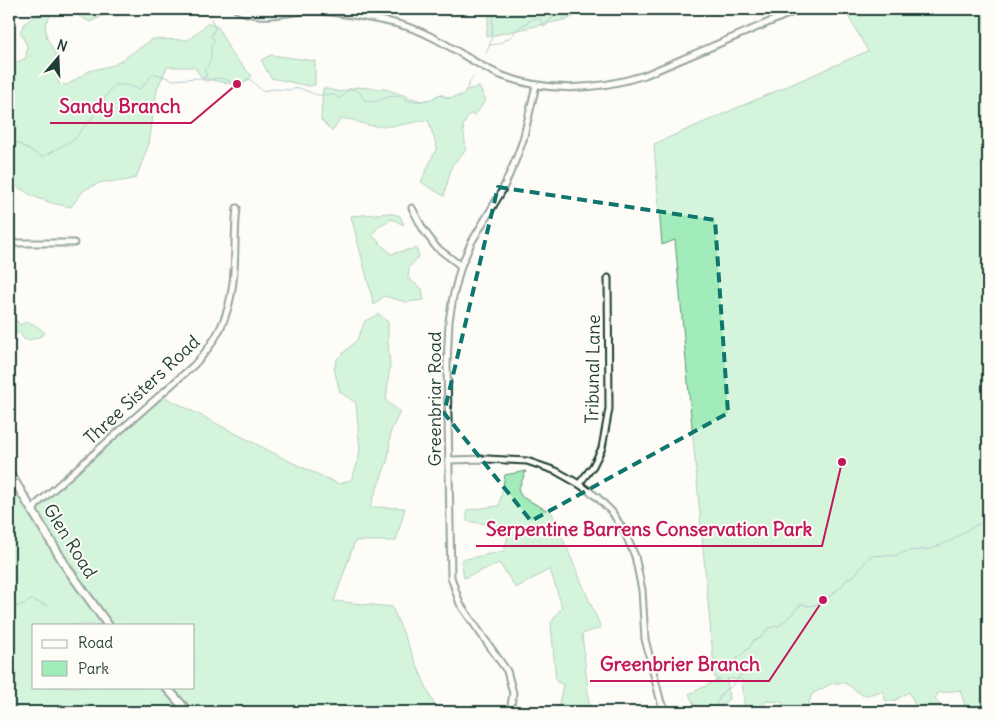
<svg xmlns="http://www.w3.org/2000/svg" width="997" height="721" font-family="Delius,sans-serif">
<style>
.green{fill:#a2ebba;stroke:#609477;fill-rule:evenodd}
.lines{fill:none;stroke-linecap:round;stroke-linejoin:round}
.stream{stroke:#5d8f9f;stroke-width:1}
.street-casing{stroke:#1f3d34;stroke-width:9}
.secondary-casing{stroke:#1f3d34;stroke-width:11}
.street{stroke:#fdfcf7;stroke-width:5}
.secondary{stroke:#fdfcf7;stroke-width:7}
.marked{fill:none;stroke:#0f766e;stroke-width:4;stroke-dasharray:10 6;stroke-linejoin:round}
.labels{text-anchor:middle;stroke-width:4;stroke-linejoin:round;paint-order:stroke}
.street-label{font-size:18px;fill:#1f3d34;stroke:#fdfcf7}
.leader{fill:none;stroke:#c2185b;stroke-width:2}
.callout-dot{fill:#c2185b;stroke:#fdfcf7;stroke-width:2}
.callout-label{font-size:19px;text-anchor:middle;font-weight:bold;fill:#c2185b;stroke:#fdfcf7;stroke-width:4;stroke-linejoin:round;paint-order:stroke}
</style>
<rect width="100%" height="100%" fill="#fdfcf7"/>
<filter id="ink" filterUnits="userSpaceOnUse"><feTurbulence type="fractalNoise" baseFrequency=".02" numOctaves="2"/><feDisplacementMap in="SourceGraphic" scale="10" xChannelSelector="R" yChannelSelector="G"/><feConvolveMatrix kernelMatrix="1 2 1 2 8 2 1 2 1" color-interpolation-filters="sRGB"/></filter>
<g filter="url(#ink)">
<g class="green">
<path d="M36,9h20l-3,2 -8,14 2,14 9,15 -2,12 5,18 8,1 22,-14 25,-6 39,-26 35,1 20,-17 10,4 13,26 21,23 -11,10 -39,-8 -8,-11h-27l-10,22 -8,55 -13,34 -13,3 -21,1 -18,8 -13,17c-12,-2 -24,-5 -36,-10 -9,-4 -17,-12 -26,-12v-122l4,1 13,-6 1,-12 -7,-15 6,-9 13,-8z"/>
<path d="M67,9h57l-5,7 -10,-3 -19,9z"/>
<path d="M490,9h99l-21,10 -82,18z"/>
<path d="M844,9h144v703h-21l-7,-22 -22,3 -3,6 7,9 -1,4h-13v-6l-10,5 -9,-19 -15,9h-8l-4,-10 -18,5 -19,-13h-12l-21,11 -6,16 -9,1v1h-13l-2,-10 -15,-1 -10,11h-12l-3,-32 -15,-1 2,20 -15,13 -17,-2 -8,-16 31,-15h-5l-40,-439 -13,5 -8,-101 214,-93z"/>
<path d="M271,55l44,6v24l-6,1 -38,-8 -10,-18z"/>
<path d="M356,87l29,2 36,12 11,-2 6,-4h4l6,3 7,-1 8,-2 3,-5 13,-3 7,13 -11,15 -6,-1 -6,12 3,24 -14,15 -8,31 -23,-14 16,-35 -9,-27c-21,3 -38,9 -60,5 -10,-2 -15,-7 -27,-6l-9,12 -11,-11 2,-32 17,4z"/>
<path d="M389,213l11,3 4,9 -12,-6 -13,7 -7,9 19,19 25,-6 3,8 -10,11 -1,11 14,11 2,11 -18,2 -22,-6 -10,9 -23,-89z"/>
<path d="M379,314l9,8v19l2,24 -4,36 14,11 -9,18 -3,29 -18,48 35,1 -9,33h-41l-21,60 58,6 45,105h-428v-240l24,39 4,-7 124,-109 132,68 46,21 12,-4 5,-12 4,-16 -4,-49 -16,-11 -6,-23 3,-10 20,-19 8,-19zM34,625h160v62h-160z"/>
<path d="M9,319l8,2 3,4c3,-1 5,-3 8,-3 4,0 14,8 17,11 -5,5 -13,7 -20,7l-6,-8c-5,3 -6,2 -10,-2z"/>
<path d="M526,471l-8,19 4,7 30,16 49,115 -19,6 8,78h-33l6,-27 -7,-4 -5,-58 11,-16 -12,-38 -34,19 -17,-25 -35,15 -3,-18 43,-9 6,-23 -43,-7v-11l32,-4 6,-31z"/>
</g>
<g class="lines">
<g class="stream">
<path d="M490,45l8,-1 11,-6 10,-10 13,-9 8,-1 3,8h3c3,-6 8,-11 15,-13l2,6 3,2 2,-4 13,-8 5,4h4v-4"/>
<path d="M486,53c10,-17 4,-27 8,-44"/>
<path d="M202,79l5,-4 -3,-5c8,-6 7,-15 7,-25l4,-3 -4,-6 4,-7 -5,-13 4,-7"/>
<path d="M9,144l9,-1 18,11 7,3 33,-19 5,-8 11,-12 18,-28 5,-5h12l11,4 4,-2 11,-13h4l16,6 25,-2 8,3c4,-1 8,-3 13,-3 12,1 16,11 28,1l4,1 11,11 12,-2 14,1 11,-2 18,7h7l6,-1 4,1 4,3h3c2,-2 4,-5 6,-7 7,-5 15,2 17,9l10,2 14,-5 9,-1 17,6 18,-3 6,-4h4l6,3 7,-1 8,-2 3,-5 7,-14"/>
<path d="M9,610c7,-4 15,-6 23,-10l16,6"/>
<path d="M683,709l8,-3 19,2 5,-1 7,-14 5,-4 3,-1 13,-15 -7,-7v-6l13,-12 5,-8 7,-2 7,-10 11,-2 14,-13 6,-7 3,-2 7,2 6,-1 15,-9 11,-9 7,-9 6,-2 16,-20 16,-1 7,1 16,-5 22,-2 21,-9 22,-14 14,-5"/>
</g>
<defs>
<g id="street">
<path d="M236,9c26,12 45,3 71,2 20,-1 38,3 57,6 22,4 45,8 66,19 25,12 47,30 73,40 46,17 95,14 142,-1l155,-66"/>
<path d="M412,208l11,21 13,18 25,19"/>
<path d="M9,243h65"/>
<path d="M449,460l38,-1 40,2 29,10 23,13 18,13 15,15 12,19 11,25 7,34 3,49 16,64 7,9"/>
<path d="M579,484l14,-18 9,-18 7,-39 -1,-131"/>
<path d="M33,512l4,-8 157,-139c24,-25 35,-49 39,-83 3,-25 1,-50 4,-74"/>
<path d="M510,712l3,-19 -6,-22 -47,-67 -9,-27 -4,-212 2,-44 4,-24 8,-31 10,-23 31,-52 14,-32 7,-19 13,-55"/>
</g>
<g id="secondary">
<path d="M9,472l58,96 41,57"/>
<path d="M166,687l22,25"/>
</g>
</defs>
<use href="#street" class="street-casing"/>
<use href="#secondary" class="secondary-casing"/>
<use href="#street" class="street"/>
<use href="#secondary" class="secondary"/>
</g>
</g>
<path d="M0 0H997V721H0ZM498,187l217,33 13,193 -197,108 -87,-108z" fill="#fdfcf7" fill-opacity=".55" fill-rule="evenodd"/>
<path class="marked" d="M498,187l217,33 13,193 -197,108 -87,-108z"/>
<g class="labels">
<g class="street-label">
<text transform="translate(593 369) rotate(-89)" y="6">Tribunal Lane</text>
<text transform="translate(142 390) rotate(-43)" y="6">Three Sisters Road</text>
<text transform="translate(435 399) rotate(-90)" y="6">Greenbriar Road</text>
<text transform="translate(70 541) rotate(58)" y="6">Glen Road</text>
</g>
</g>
<path class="leader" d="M237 84L191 123H50M842 462L822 546H476M823 600L769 681H590"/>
<g class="callout-dot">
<circle cx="237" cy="84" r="5"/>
<circle cx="842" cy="462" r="5"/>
<circle cx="823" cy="600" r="5"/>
</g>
<g class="callout-label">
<text x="120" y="113">Sandy Branch</text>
<text x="649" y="536">Serpentine Barrens Conservation Park</text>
<text x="680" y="671">Greenbrier Branch</text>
</g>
<rect width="997" height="721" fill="none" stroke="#fdfcf7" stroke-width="30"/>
<rect x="15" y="15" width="967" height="691" fill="none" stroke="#1f3d34" stroke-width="2" filter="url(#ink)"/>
<rect x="32" y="624" width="162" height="65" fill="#fdfcf7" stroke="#a4b0a9"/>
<rect x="42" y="640" width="25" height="8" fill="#fdfcf7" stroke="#a4b0a9"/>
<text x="78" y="648" font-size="15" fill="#1f3d34">Road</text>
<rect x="42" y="661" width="25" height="15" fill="#a2ebba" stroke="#a4b0a9"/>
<text x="78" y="674" font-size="15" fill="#1f3d34">Park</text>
<g transform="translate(58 58) rotate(19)" stroke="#fdfcf7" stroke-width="4" paint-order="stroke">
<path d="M0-4L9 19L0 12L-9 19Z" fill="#1f3d34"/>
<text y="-8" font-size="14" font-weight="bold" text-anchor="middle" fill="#1f3d34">N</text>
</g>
</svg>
